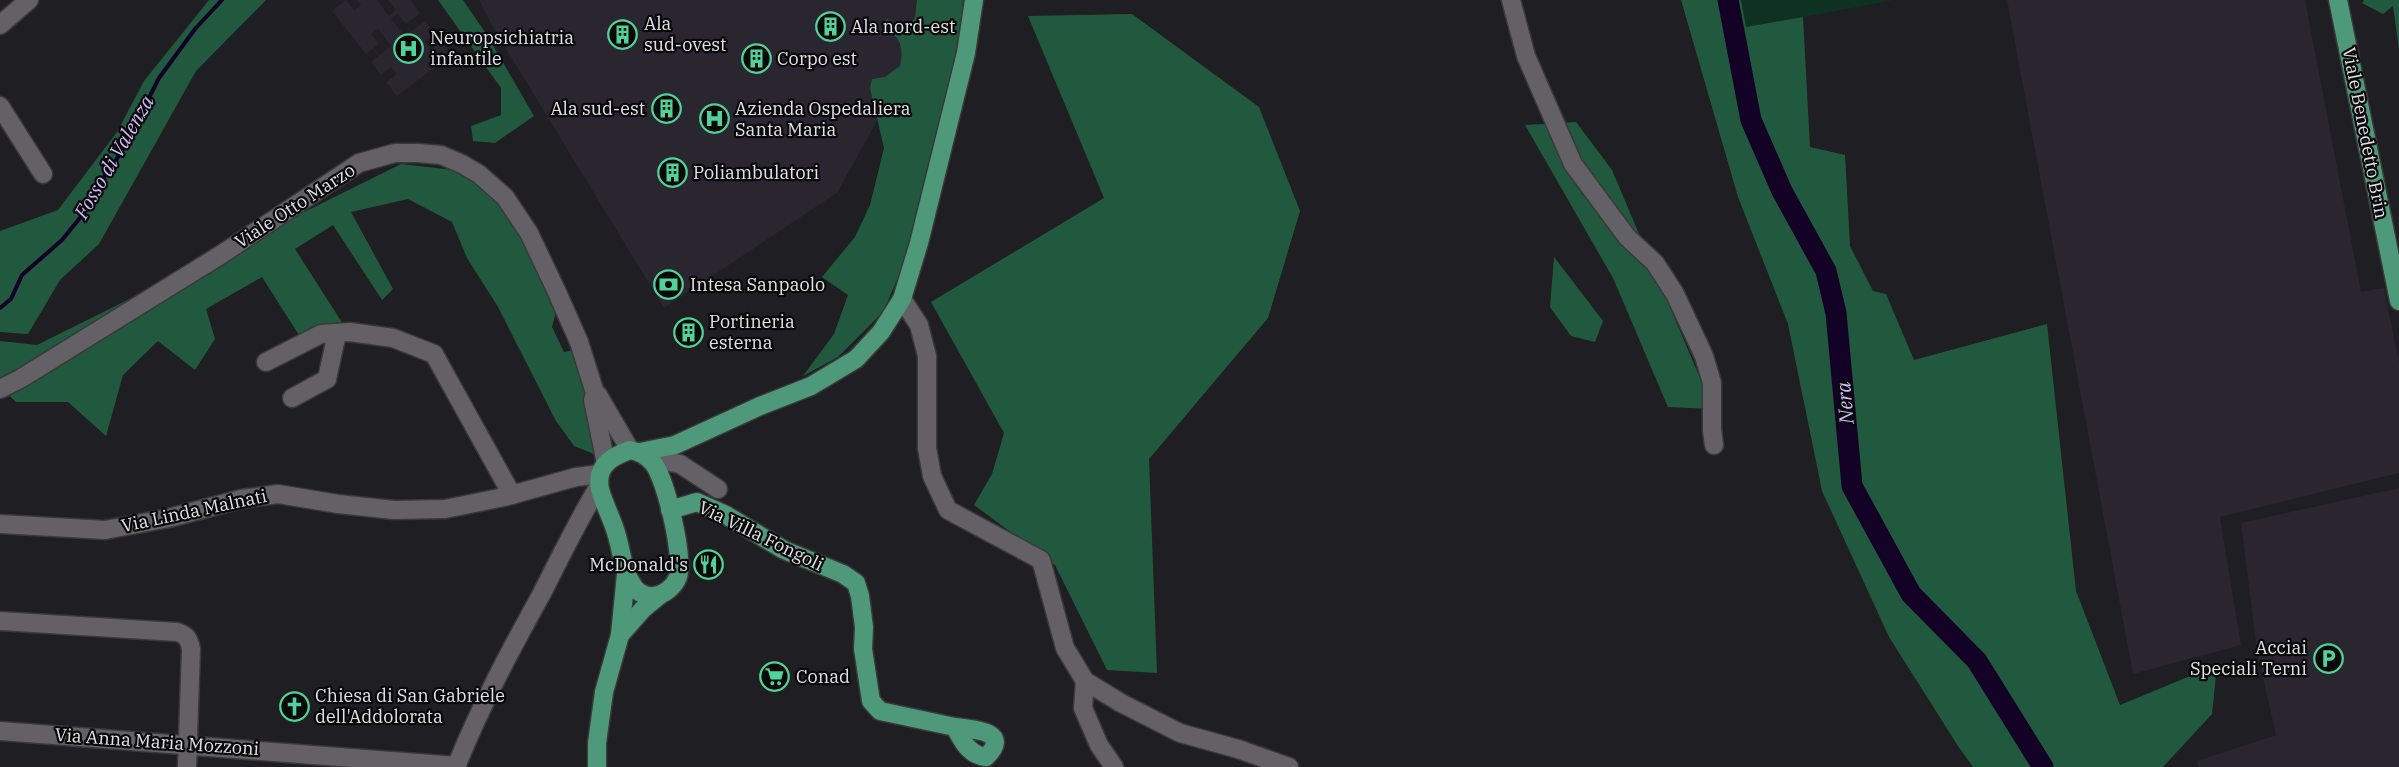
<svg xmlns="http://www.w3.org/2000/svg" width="2399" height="767" font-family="'IBM Plex Serif',serif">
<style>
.built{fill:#29262f}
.green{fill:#0e3121}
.forest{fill:#21593f}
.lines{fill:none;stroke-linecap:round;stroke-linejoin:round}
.stream{stroke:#130225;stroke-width:4}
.river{stroke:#130225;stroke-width:21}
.minor-casing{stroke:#39383b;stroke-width:21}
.major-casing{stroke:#39383b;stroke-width:21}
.minor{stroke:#636165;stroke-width:18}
.major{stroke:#4d9979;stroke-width:18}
.labels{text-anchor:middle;stroke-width:4.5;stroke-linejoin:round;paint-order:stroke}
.poi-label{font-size:18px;fill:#e3e2e5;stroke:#09080a;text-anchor:start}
.street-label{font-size:18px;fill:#e3e2e5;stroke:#09080a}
.water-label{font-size:20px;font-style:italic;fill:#d2b9f9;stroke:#09080a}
</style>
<rect width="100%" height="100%" fill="#1f1e22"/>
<g class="built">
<path d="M346,0l8,10 7,-5 -4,-5h20l12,16 7,-6 -8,-10h22l10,13 -14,11 -8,-10 -7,5 14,17 20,-15 10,13 -10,8 6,7 10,-7 10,13 -54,41 -11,-14 11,-8 -6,-7 -10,8 -10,-13 20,-16 -13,-17 -7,5 8,10 -13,10 -34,-43z"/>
<path d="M479,0h443l-3,45 -82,148 -173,115 -170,-279z"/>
<path d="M2007,0h298l56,292 23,-4 15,74v111l-179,44 21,128 -108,29z"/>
<path d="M2399,488v279h-200l-2,-6 79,-26 -19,-84 -16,-128z"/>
</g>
<path class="green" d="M1741,0h153l-148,28z"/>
<g class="forest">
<path d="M209,0h57l-70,71 -97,173 -39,36 -32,54 -28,-2v-101l58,-21 59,-78 27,-51z"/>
<path d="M438,0h25l24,35 47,81 -39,27 -22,-2 -2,-15 30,-11v-27z"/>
<path d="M917,0h46l-7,93 -27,113 -46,106 -45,45 -35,19 31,-42 14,-39 -26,-18 33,-40 15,-32 14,-57 -14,-60 2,-9 13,-2 15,-11c4,-23 0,-28 -18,-41l5,-6 19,10 9,-11z"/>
<path d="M1681,0h60l5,27 57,-10 7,130 35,8 5,91 23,45 13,3 28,66 133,-36 29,267 44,114 75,-31 21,1 -4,39 -49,53h-190l-15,-21 -69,-109 -67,-146 -34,-167 -50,-127z"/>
<path d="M2364,0h35v49l-6,-43 -10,8 -21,-11z"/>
<path d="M1132,14l127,93 41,104 -32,107 -119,141 8,214 -50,-3 -52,-105 -81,-60 18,-31 12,-41 -73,-131 173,-104 -76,-182z"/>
<path d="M1576,122l36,48 101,239 -45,-2 -55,-129 -88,-153z"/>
<path d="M401,164l53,6 43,23 28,47 31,72 -4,15 12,25 10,-2 7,13 18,93 -25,-10 -18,-25 -58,-114 -31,-49 -15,-36 -44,-23 -57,13 42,77 -11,11 -49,-75 -38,24 48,75 -39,19 -42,-66 -56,32 9,30 -20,31 -37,-29 -35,34 -17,61 -38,-34h-52l-16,-15v-46l37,4z"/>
<path d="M1554,257l49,64 -8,21 -24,-6 -21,-29z"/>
</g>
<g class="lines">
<path class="stream" d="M0,308l11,-9 11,-24 40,-35 22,-27 16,-30 22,-32 37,-73 36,-49 27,-29"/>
<path class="river" d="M1728,0l23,120 31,71 44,80 10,42 16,173 59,108 66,67 66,106"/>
<defs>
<g id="minor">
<path d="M1511,0l15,56 47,108 54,73 28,26 20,31 29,62 8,27v47l2,15"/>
<path d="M0,25l29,-25"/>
<path d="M0,106l43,68"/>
<path d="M902,299l17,26 8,31v92l5,28 16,34 93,50 24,88 20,33 36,22 59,30 58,16 51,18"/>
<path d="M266,362l55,-28 29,-2 43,6 41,16 78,141"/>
<path d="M0,389l20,-10 202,-125 137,-91 36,-10h23l23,2 21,9 17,10 26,23 24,36 27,57 23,52 16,51 -2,7 13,64"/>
<path d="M598,395l32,55"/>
<path d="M292,398l35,-19 10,-46"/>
<path d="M665,461l15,3 38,25"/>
<path d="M0,524l105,6 64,-12 72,-19 37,-5 60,10 56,6 51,-1 59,-12 72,-20 24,-3"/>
<path d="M0,621l177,11c10,3 12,7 14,17l-4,118"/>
<path d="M1085,681l-2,27 16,37 15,22"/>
<path d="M0,731l457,35"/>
<path d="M456,767c24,-60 54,-116 85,-172 19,-37 36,-73 58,-109"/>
</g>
<g id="major">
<path d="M2338,0l61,301"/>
<path d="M630,450c10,2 16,5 23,13 13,16 31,94 25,114 -4,10 -14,18 -24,19 -7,1 -16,-3 -20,-9 -11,-15 -12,-34 -17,-51 -4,-16 -13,-31 -17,-47 -1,-4 -1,-9 0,-14 3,-14 17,-20 30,-25z"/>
<path d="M640,452l35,-7 85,-39 51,-20 45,-27 25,-27 21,-33 17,-56 47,-190 8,-53"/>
<path d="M670,510l27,-8 29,13 58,35 59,24 13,9 4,13 4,31 -1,22 8,52 9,10 75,16c7,14 14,28 31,30 27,-26 -14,-28 -31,-30"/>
<path d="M620,635l23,-26 17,-14"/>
<path d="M597,767v-24l7,-51 16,-57 6,-61"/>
</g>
</defs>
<use href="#minor" class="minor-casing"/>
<use href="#major" class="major-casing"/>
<use href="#minor" class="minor"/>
<use href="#major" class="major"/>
</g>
<defs>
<symbol id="building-ring" viewBox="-11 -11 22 22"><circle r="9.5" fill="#09080a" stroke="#50d398" stroke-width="1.5"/><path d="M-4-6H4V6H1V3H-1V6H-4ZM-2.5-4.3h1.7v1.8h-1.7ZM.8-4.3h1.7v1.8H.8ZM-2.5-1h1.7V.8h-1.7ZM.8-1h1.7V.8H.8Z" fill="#50d398"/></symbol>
<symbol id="hospital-ring" viewBox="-11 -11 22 22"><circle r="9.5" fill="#09080a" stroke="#50d398" stroke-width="1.5"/><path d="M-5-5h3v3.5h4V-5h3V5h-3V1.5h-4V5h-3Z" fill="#50d398"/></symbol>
<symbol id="bank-ring" viewBox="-11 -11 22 22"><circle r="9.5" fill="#09080a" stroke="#50d398" stroke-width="1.5"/><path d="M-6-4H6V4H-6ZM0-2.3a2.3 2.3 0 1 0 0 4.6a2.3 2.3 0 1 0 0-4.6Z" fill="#50d398"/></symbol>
<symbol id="restaurant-ring" viewBox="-11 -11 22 22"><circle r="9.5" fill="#09080a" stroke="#50d398" stroke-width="1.5"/><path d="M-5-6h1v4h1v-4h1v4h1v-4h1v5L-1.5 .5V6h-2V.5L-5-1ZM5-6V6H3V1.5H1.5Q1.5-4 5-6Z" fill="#50d398"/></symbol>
<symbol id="parking-ring" viewBox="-11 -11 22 22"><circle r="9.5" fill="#09080a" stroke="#50d398" stroke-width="1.5"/><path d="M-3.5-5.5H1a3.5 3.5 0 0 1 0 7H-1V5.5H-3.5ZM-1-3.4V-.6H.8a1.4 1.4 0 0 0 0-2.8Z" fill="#50d398"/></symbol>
<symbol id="supermarket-ring" viewBox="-11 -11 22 22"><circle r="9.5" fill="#09080a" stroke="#50d398" stroke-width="1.5"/><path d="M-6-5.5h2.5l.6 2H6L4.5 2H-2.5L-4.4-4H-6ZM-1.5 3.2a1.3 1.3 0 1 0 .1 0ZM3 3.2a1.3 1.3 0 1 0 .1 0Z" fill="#50d398"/></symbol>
<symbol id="church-ring" viewBox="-11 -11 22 22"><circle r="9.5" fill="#09080a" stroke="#50d398" stroke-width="1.5"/><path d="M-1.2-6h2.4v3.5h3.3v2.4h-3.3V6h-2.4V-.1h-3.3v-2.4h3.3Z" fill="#50d398"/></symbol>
</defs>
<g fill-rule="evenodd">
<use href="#building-ring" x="814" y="10" width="33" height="33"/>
<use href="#building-ring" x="606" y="18" width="33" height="33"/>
<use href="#hospital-ring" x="392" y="32" width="33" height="33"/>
<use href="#building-ring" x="740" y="42" width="33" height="33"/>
<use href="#building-ring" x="650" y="92" width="33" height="33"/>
<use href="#hospital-ring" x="698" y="102" width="33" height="33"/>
<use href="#building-ring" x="656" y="156" width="33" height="33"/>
<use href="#bank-ring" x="652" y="268" width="33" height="33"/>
<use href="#building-ring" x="672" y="316" width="33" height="33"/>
<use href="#restaurant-ring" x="692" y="548" width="33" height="33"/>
<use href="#parking-ring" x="2312" y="642" width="33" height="33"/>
<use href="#supermarket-ring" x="758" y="660" width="33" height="33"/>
<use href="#church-ring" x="278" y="690" width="33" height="33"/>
</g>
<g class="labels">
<g class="poi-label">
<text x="644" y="30">Ala<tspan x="644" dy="21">sud-ovest</tspan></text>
<text x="851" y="33">Ala nord-est</text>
<text x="430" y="44">Neuropsichiatria<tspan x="430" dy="21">infantile</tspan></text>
<text x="777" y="65">Corpo est</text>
<text x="645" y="115" text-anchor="end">Ala sud-est</text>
<text x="735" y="115">Azienda Ospedaliera<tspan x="735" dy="21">Santa Maria</tspan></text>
<text x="693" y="179">Poliambulatori</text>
<text x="690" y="291">Intesa Sanpaolo</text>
<text x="709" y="328">Portineria<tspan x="709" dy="21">esterna</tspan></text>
<text x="688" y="571" text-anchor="end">McDonald's</text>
<text x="2307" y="654" text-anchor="end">Acciai<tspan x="2307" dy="21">Speciali Terni</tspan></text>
<text x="796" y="683">Conad</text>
<text x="315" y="702">Chiesa di San Gabriele<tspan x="315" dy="21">dell'Addolorata</tspan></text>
</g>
<g class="street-label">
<text transform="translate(2365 133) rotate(79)" y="6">Viale Benedetto Brin</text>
<text transform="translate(295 206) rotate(-33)" y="6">Viale Otto Marzo</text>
<text transform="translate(194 511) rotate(-12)" y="6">Via Linda Malnati</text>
<text transform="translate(761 536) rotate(26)" y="6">Via Villa Fongoli</text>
<text transform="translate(157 742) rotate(4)" y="6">Via Anna Maria Mozzoni</text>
</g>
<g class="water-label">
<text transform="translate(114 157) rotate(-60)" y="7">Fosso di Valenza</text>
<text transform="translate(1845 403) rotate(-95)" y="7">Nera</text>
</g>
</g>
</svg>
